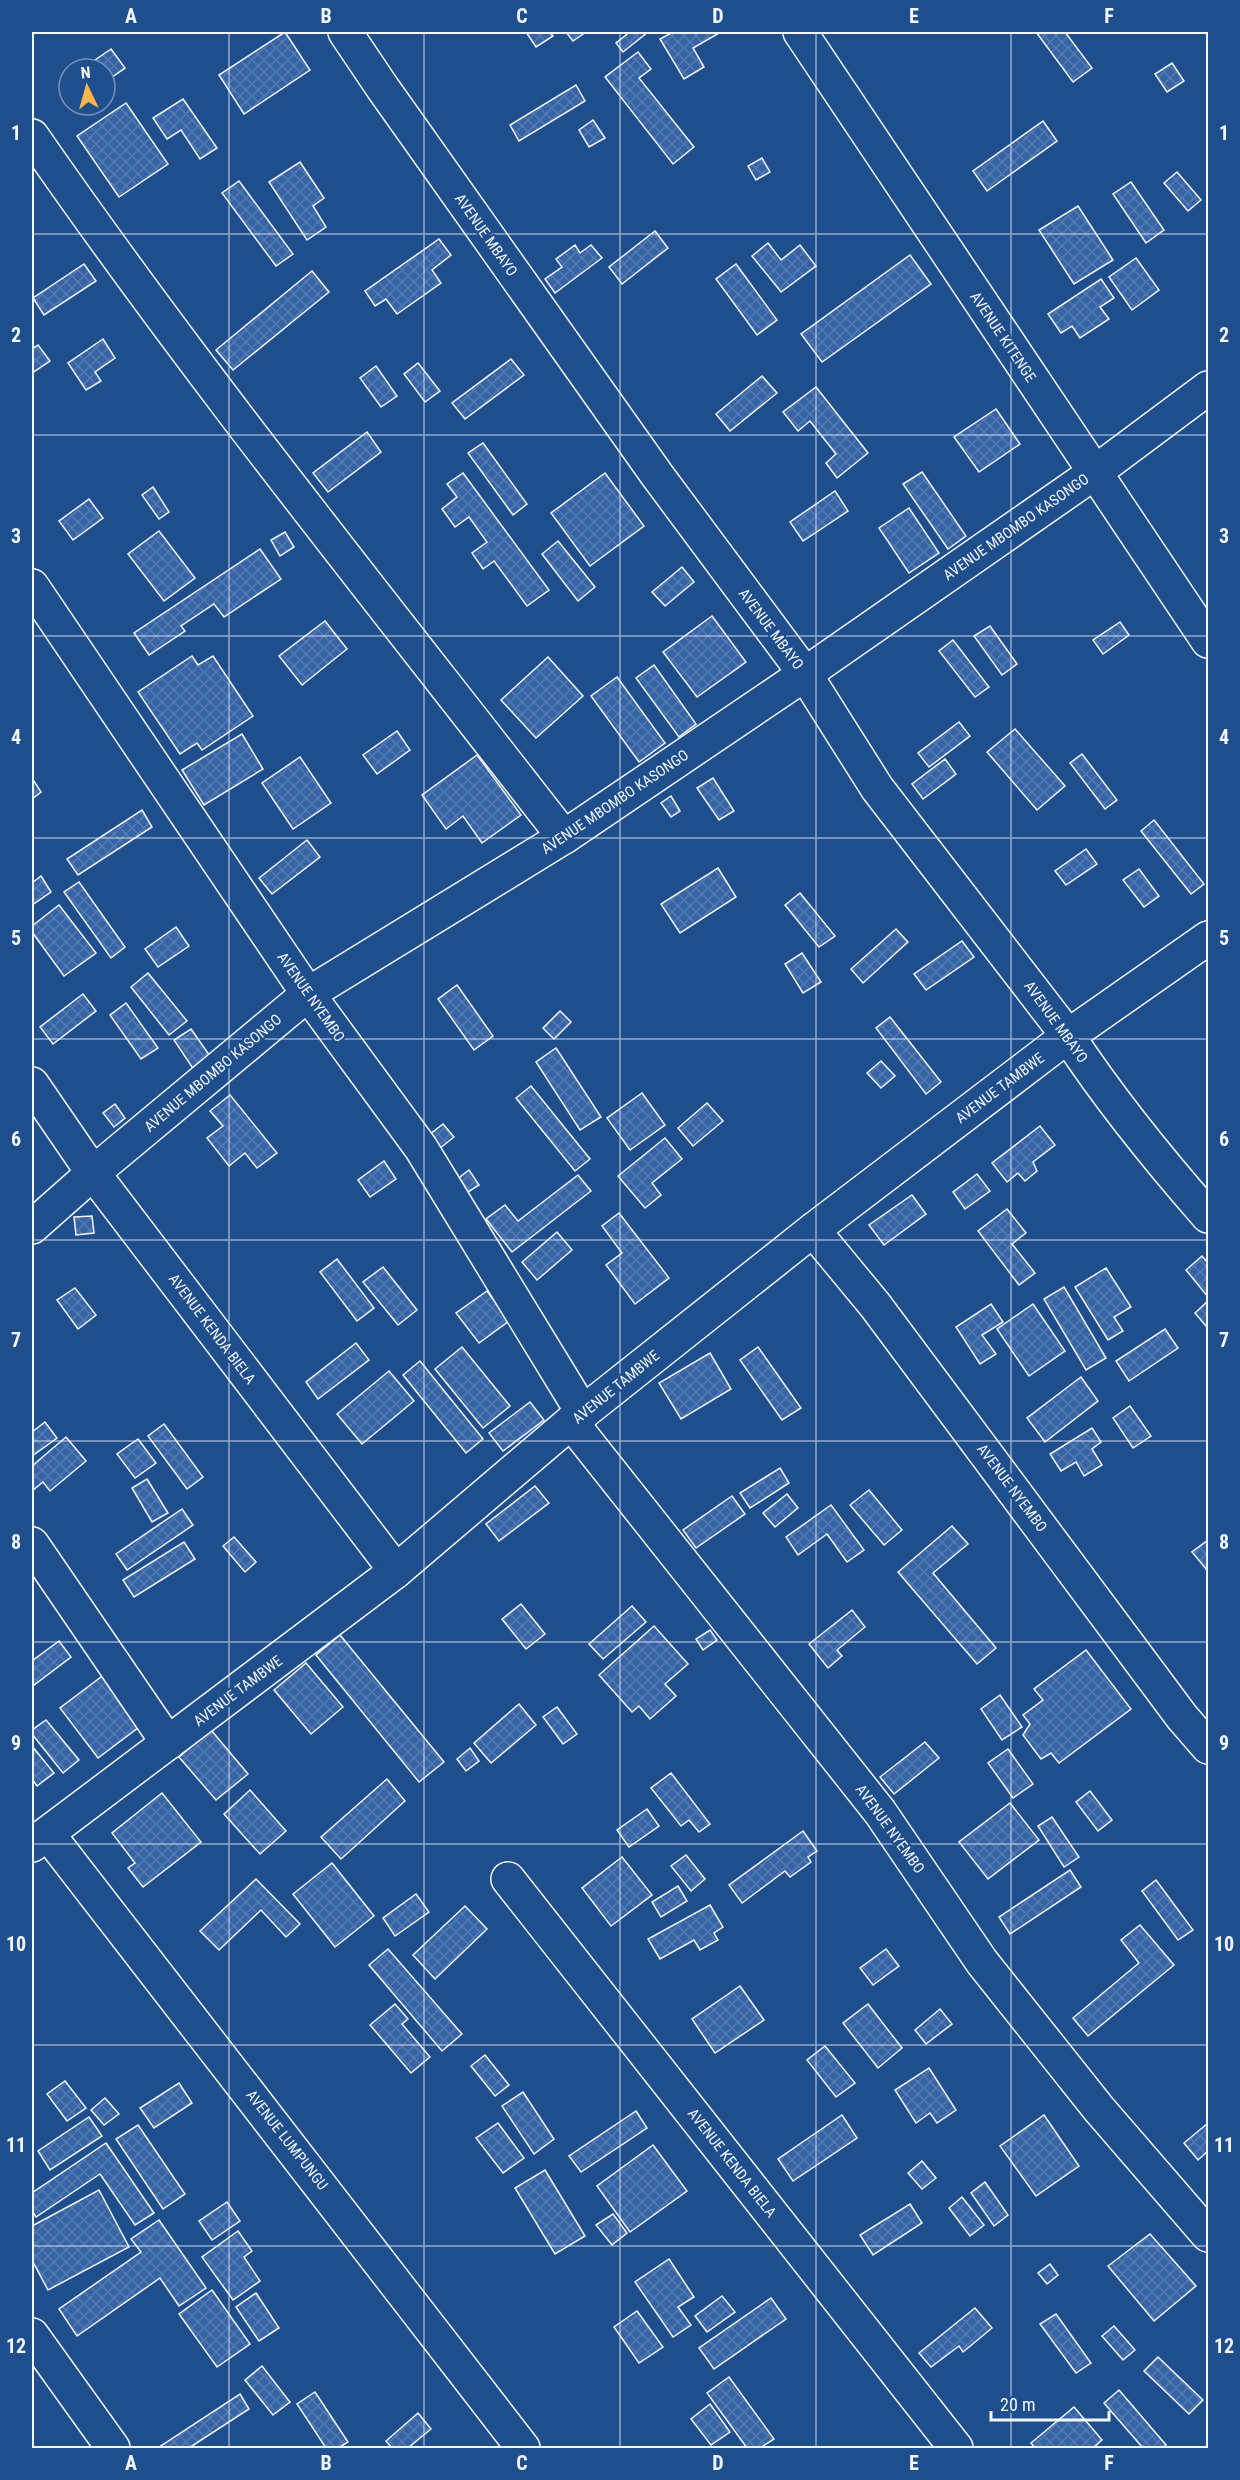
<svg xmlns="http://www.w3.org/2000/svg" width="1240" height="2480" font-family="'Roboto Condensed',sans-serif">
<style>
.building{fill:url(#building-cross-hatch);stroke:#f2f6ff;stroke-width:1.5}
.lines{fill:none;stroke-linecap:round;stroke-linejoin:round}
.street-casing{stroke:#f2f6ff;stroke-width:36}
.street{stroke:#1f4e8c;stroke-width:33}
.grid{fill:none;stroke:#f2f6ff;stroke-width:1.5;stroke-opacity:0.55}
.labels{text-anchor:middle;stroke-width:4.5;stroke-linejoin:round;paint-order:stroke}
.street-label{font-size:15px;fill:#f2f6ff;stroke:#1f4e8c}
.neatline{fill:none;stroke:#f2f6ff;stroke-width:2}
.grid-label{font-size:20px;text-anchor:middle;font-weight:bold;fill:#f2f6ff}
</style>
<defs>
<pattern id="building-cross-hatch" width="8" height="8" patternUnits="userSpaceOnUse" patternTransform="scale(1.5)"><rect width="8" height="8" fill="#3563a3"/><path d="M0 0l8 8M0 8l8-8" fill="none" stroke="#537ab1"/></pattern>
</defs>
<rect width="100%" height="100%" fill="#1f4e8c"/>
<g class="building">
<path d="M285,32l25,38 -66,44 -25,-39z"/>
<path d="M526,32h24l3,4 -17,11z"/>
<path d="M566,32h20l-13,9z"/>
<path d="M630,32h18l-25,20 -7,-9z"/>
<path d="M673,32h48l-28,16 11,19 -20,12 -24,-40z"/>
<path d="M1036,32h29l27,36 -19,14z"/>
<path d="M111,49l14,19 -20,14v-13h-23z"/>
<path d="M638,52l13,17 -12,9 55,69 -21,17 -68,-87z"/>
<path d="M1172,63l12,18 -17,11 -12,-18z"/>
<path d="M69,78v20l-9,-14z"/>
<path d="M576,85l9,16 -66,40 -9,-16z"/>
<path d="M183,99l34,49 -17,11 -19,-29 -14,9 -14,-21z"/>
<path d="M126,103l42,61 -49,33 -42,-61z"/>
<path d="M593,120l12,18 -16,9 -10,-17z"/>
<path d="M1043,121l14,20 -70,50 -14,-20z"/>
<path d="M762,158l8,14 -14,8 -8,-14z"/>
<path d="M300,162l24,36 -11,8 13,21 -19,13 -38,-58z"/>
<path d="M1177,172l24,28 -13,11 -24,-28z"/>
<path d="M239,181l54,73 -17,12 -54,-73z"/>
<path d="M1131,182l33,48 -18,13 -33,-49z"/>
<path d="M1078,206l35,54 -39,24 -35,-54z"/>
<path d="M655,231l13,17 -46,36 -13,-17z"/>
<path d="M439,239l12,16 -19,15 9,13 -44,31 -11,-15 -11,7 -10,-15z"/>
<path d="M768,243l13,17 19,-15 16,21 -35,26 -29,-36z"/>
<path d="M575,245l5,8 11,-8 11,13 -47,35 -10,-14 17,-12 -6,-8z"/>
<path d="M910,255l21,29 -109,78 -21,-28z"/>
<path d="M1136,258l23,32 -27,20 -23,-33z"/>
<path d="M84,264l12,17 -52,34 -11,-17z"/>
<path d="M736,264l41,56 -20,15 -41,-56z"/>
<path d="M312,271l17,21 -96,78 -17,-20z"/>
<path d="M1101,279l13,19 -14,9 9,12 -29,19 -8,-12 -11,7 -13,-19z"/>
<path d="M103,339l12,19 -20,14 6,9 -15,9 -18,-27z"/>
<path d="M38,345l12,16 -18,12v-24z"/>
<path d="M511,359l13,16 -59,44 -13,-16z"/>
<path d="M418,363l22,28 -15,11 -21,-28z"/>
<path d="M376,366l21,30 -16,11 -21,-29z"/>
<path d="M762,376l15,17 -47,38 -14,-17z"/>
<path d="M816,387l52,66 -31,25 -11,-15 10,-9 -26,-33 -12,10 -15,-19z"/>
<path d="M996,409l24,35 -41,28 -25,-35z"/>
<path d="M367,432l14,20 -53,40 -15,-19z"/>
<path d="M483,443l44,61 -14,11 -45,-62z"/>
<path d="M922,472l44,64 -18,13 -45,-65z"/>
<path d="M463,473l86,117 -22,16 -33,-45 -11,8 -11,-16 15,-11 -18,-25 -14,10 -13,-18 15,-12 -10,-13z"/>
<path d="M605,473l39,53 -54,40 -39,-53z"/>
<path d="M153,487l16,25 -10,7 -17,-24z"/>
<path d="M835,491l13,20 -45,30 -13,-19z"/>
<path d="M89,499l14,19 -30,22 -14,-19z"/>
<path d="M909,508l30,45 -30,20 -30,-45z"/>
<path d="M159,531l36,47 -31,23 -36,-47z"/>
<path d="M285,532l9,15 -14,9 -9,-16z"/>
<path d="M558,541l37,46 -17,14 -36,-47z"/>
<path d="M260,549l21,30 -57,38 -10,-13 -33,22 4,5 -36,24 -15,-22z"/>
<path d="M682,567l12,15 -29,24 -13,-14z"/>
<path d="M712,616l34,46 -49,35 -34,-45z"/>
<path d="M325,621l22,28 -45,36 -23,-29z"/>
<path d="M1120,622l9,13 -26,19 -10,-14z"/>
<path d="M990,626l27,38 -15,11 -28,-39z"/>
<path d="M953,640l36,47 -14,10 -36,-46z"/>
<path d="M192,656l6,9 15,-9 40,60 -51,34 -5,-7 -17,11 -42,-62z"/>
<path d="M548,657l35,39 -47,42 -35,-38z"/>
<path d="M654,665l42,59 -17,13 -43,-59z"/>
<path d="M617,677l48,66 -26,19 -48,-66z"/>
<path d="M959,722l11,14 -41,31 -11,-14z"/>
<path d="M1015,729l50,57 -28,24 -50,-58z"/>
<path d="M397,731l13,19 -33,24 -14,-19z"/>
<path d="M242,734l21,35 -59,36 -22,-35z"/>
<path d="M1082,754l35,46 -12,9 -35,-46z"/>
<path d="M477,755l44,60 -39,28 -19,-27 -17,13 -24,-34z"/>
<path d="M300,757l31,46 -38,26 -31,-46z"/>
<path d="M945,759l11,15 -33,25 -11,-15z"/>
<path d="M32,778l9,14 -9,7z"/>
<path d="M713,778l21,33 -15,9 -22,-32z"/>
<path d="M671,796l9,15 -9,6 -10,-14z"/>
<path d="M142,810l10,17 -74,48 -11,-16z"/>
<path d="M1154,820l50,64 -13,10 -50,-63z"/>
<path d="M307,840l13,17 -48,37 -13,-16z"/>
<path d="M1086,849l11,15 -31,21 -11,-14z"/>
<path d="M718,868l18,29 -56,36 -19,-29z"/>
<path d="M1139,869l20,27 -15,11 -21,-27z"/>
<path d="M41,876l10,16 -19,13v-22z"/>
<path d="M79,882l46,65 -14,11 -47,-66z"/>
<path d="M800,893l35,43 -16,11 -34,-42z"/>
<path d="M59,905l37,48 -32,23 -32,-44v-6z"/>
<path d="M176,927l13,19 -31,21 -13,-18z"/>
<path d="M896,929l12,13 -45,41 -12,-14z"/>
<path d="M962,941l12,16 -48,33 -12,-16z"/>
<path d="M802,953l19,29 -18,11 -18,-29z"/>
<path d="M148,973l39,48 -18,14 -38,-48z"/>
<path d="M457,985l36,51 -19,14 -36,-51z"/>
<path d="M83,994l13,17 -43,33 -13,-17z"/>
<path d="M126,1003l32,45 -17,11 -31,-44z"/>
<path d="M560,1011l11,11 -17,17 -11,-11z"/>
<path d="M890,1017l51,65 -15,12 -50,-66z"/>
<path d="M191,1029l21,30 -18,11 -20,-30z"/>
<path d="M556,1048l45,69 -21,13 -44,-68z"/>
<path d="M881,1061l14,15 -14,12 -14,-15z"/>
<path d="M531,1086l59,73 -15,12 -59,-73z"/>
<path d="M642,1093l23,32 -35,25 -23,-32z"/>
<path d="M230,1095l47,58 -20,15 -12,-15 -16,13 -22,-28 16,-12 -13,-15z"/>
<path d="M707,1103l16,18 -30,25 -15,-18z"/>
<path d="M115,1104l10,14 -11,9 -11,-14z"/>
<path d="M443,1124l11,13 -15,12 -10,-14z"/>
<path d="M1040,1126l15,19 -22,17 4,9 -12,10 -7,-8 -11,9 -15,-19z"/>
<path d="M665,1138l17,21 -30,24 9,12 -16,13 -27,-32z"/>
<path d="M384,1161l12,18 -26,18 -12,-17z"/>
<path d="M469,1170l10,15 -14,9 -9,-14z"/>
<path d="M977,1174l13,17 -25,18 -12,-17z"/>
<path d="M578,1175l13,16 -79,61 -26,-33 19,-14 13,16z"/>
<path d="M912,1195l14,19 -42,31 -15,-20z"/>
<path d="M1007,1209l19,24 -14,11 23,29 -16,12 -41,-54z"/>
<path d="M619,1213l50,65 -34,26 -29,-39 16,-12 -20,-27z"/>
<path d="M92,1216l2,17 -18,2 -2,-18z"/>
<path d="M557,1232l15,18 -35,30 -15,-18z"/>
<path d="M1202,1256l6,7v34l-22,-27z"/>
<path d="M337,1259l37,49 -17,13 -37,-49z"/>
<path d="M383,1267l34,43 -19,15 -35,-43z"/>
<path d="M1106,1268l25,39 -17,10 9,14 -15,9 -33,-53z"/>
<path d="M1064,1287l42,71 -20,12 -42,-71z"/>
<path d="M75,1288l21,27 -18,14 -21,-29z"/>
<path d="M487,1291l22,30 -30,22 -23,-30z"/>
<path d="M1208,1301v23l-2,2 -11,-13z"/>
<path d="M991,1304l12,18 -21,13 14,19 -16,10 -24,-37z"/>
<path d="M1033,1304l32,47 -36,25 -32,-47z"/>
<path d="M1165,1329l13,19 -49,33 -13,-20z"/>
<path d="M356,1343l13,17 -51,39 -12,-17z"/>
<path d="M462,1347l48,59 -27,22 -48,-59z"/>
<path d="M758,1347l43,61 -19,12 -42,-60z"/>
<path d="M710,1353l21,36 -50,30 -22,-36z"/>
<path d="M420,1361l63,78 -17,14 -63,-78z"/>
<path d="M389,1371l25,30 -52,43 -25,-30z"/>
<path d="M1081,1377l17,24 -53,41 -18,-24z"/>
<path d="M530,1402l14,18 -41,31 -14,-18z"/>
<path d="M1130,1406l21,30 -18,12 -20,-30z"/>
<path d="M45,1422l12,16 -25,18v-24z"/>
<path d="M164,1424l39,53 -16,12 -39,-53z"/>
<path d="M1092,1428l9,14 -9,7 10,16 -18,11 -8,-14 -15,9 -11,-17z"/>
<path d="M66,1437l20,24 -36,30 -7,-9 -11,9v-25z"/>
<path d="M138,1439l18,24 -21,15 -18,-24z"/>
<path d="M780,1468l9,15 -39,25 -10,-15z"/>
<path d="M147,1479l21,34 -16,9 -20,-34z"/>
<path d="M535,1486l14,17 -50,38 -13,-17z"/>
<path d="M869,1490l33,40 -18,15 -34,-40z"/>
<path d="M787,1494l11,14 -23,19 -12,-14z"/>
<path d="M732,1496l13,18 -49,34 -13,-18z"/>
<path d="M831,1505l33,45 -17,12 -20,-28 -29,21 -12,-18z"/>
<path d="M182,1509l11,16 -66,45 -11,-16z"/>
<path d="M952,1526l16,18 -35,29 63,75 -19,16 -79,-92z"/>
<path d="M234,1537l22,25 -11,10 -22,-26z"/>
<path d="M1208,1540v27l-2,2 -14,-17z"/>
<path d="M184,1542l11,17 -61,38 -11,-17z"/>
<path d="M521,1604l24,30 -19,15 -24,-30z"/>
<path d="M632,1606l14,16 -43,37 -14,-15z"/>
<path d="M852,1610l13,17 -28,23 5,6 -14,12 -19,-24z"/>
<path d="M654,1626l34,38 -23,20 11,12 -26,23 -11,-13 -7,6 -33,-37z"/>
<path d="M710,1630l7,10 -14,10 -7,-11z"/>
<path d="M340,1635l104,127 -25,20 -103,-127z"/>
<path d="M59,1641l12,16 -37,28 -2,-4v-20z"/>
<path d="M1086,1650l45,59 -72,54 -8,-10 -10,6 -18,-24 7,-11 -7,-9 20,-15 -9,-11z"/>
<path d="M306,1663l37,44 -32,27 -37,-44z"/>
<path d="M105,1674l38,50 -45,34 -38,-50z"/>
<path d="M1000,1695l22,32 -20,13 -21,-31z"/>
<path d="M519,1704l17,21 -45,38 -17,-20z"/>
<path d="M557,1707l20,27 -14,10 -20,-27z"/>
<path d="M46,1720l33,40 -16,13 -31,-39v-4z"/>
<path d="M211,1730l37,44 -32,26 -37,-43z"/>
<path d="M925,1742l14,16 -45,36 -14,-17z"/>
<path d="M32,1746l22,27 -17,13 -5,-7z"/>
<path d="M470,1748l9,13 -13,10 -9,-12z"/>
<path d="M1008,1749l25,35 -20,14 -25,-35z"/>
<path d="M671,1773l39,51 -11,8 -10,-12 -8,6 -30,-38z"/>
<path d="M387,1779l18,22 -64,58 -20,-22z"/>
<path d="M250,1790l36,41 -26,23 -36,-40z"/>
<path d="M1090,1791l22,29 -14,11 -22,-29z"/>
<path d="M162,1793l39,49 -58,45 -15,-19 7,-5 -23,-30z"/>
<path d="M1010,1803l29,37 -51,39 -29,-37z"/>
<path d="M647,1809l12,17 -30,21 -12,-17z"/>
<path d="M1052,1817l27,40 -15,10 -26,-41z"/>
<path d="M803,1831l14,20 -9,6 3,5 -21,15 -5,-6 -43,32 -13,-18z"/>
<path d="M686,1855l19,24 -14,12 -20,-25z"/>
<path d="M622,1857l30,38 -41,31 -29,-38z"/>
<path d="M332,1863l42,53 -39,31 -42,-53z"/>
<path d="M1070,1870l11,17 -71,47 -11,-17z"/>
<path d="M256,1879l44,45 -14,13 -25,-27 -42,40 -19,-19z"/>
<path d="M1156,1880l37,50 -15,10 -36,-49z"/>
<path d="M678,1886l9,15 -26,16 -9,-15z"/>
<path d="M416,1894l13,18 -34,24 -12,-18z"/>
<path d="M710,1905l13,22 -9,6 4,7 -18,10 -6,-10 -34,19 -12,-20z"/>
<path d="M465,1906l22,23 -52,50 -22,-24z"/>
<path d="M1140,1925l34,40 -86,71 -15,-18 66,-55 -18,-23z"/>
<path d="M388,1949l74,85 -20,17 -73,-86z"/>
<path d="M886,1949l13,17 -26,19 -13,-17z"/>
<path d="M740,1986l24,34 -49,33 -23,-34z"/>
<path d="M395,2004l13,15 -6,5 28,33 -19,16 -41,-48z"/>
<path d="M868,2004l34,44 -24,20 -35,-45z"/>
<path d="M940,2009l12,15 -26,20 -11,-14z"/>
<path d="M825,2046l30,37 -19,14 -29,-37z"/>
<path d="M485,2055l24,30 -14,11 -24,-30z"/>
<path d="M929,2068l27,42 -19,13 -7,-10 -14,10 -21,-33z"/>
<path d="M65,2081l21,27 -19,13 -20,-27z"/>
<path d="M179,2083l13,20 -38,25 -14,-20z"/>
<path d="M523,2092l31,47 -20,15 -32,-48z"/>
<path d="M105,2098l14,16 -15,11 -13,-15z"/>
<path d="M636,2111l11,17 -66,44 -12,-16z"/>
<path d="M842,2115l15,23 -64,43 -15,-22z"/>
<path d="M1044,2115l35,51 -43,30 -36,-50z"/>
<path d="M89,2117l13,19 -52,34 -12,-19z"/>
<path d="M498,2123l26,35 -21,15 -27,-35z"/>
<path d="M1208,2123v28l-10,9 -14,-17z"/>
<path d="M138,2125l47,69 -22,15 -47,-70z"/>
<path d="M106,2143l48,70 -19,12 -35,-51 -64,43 -4,-7v-17z"/>
<path d="M653,2145l34,46 -57,41 -33,-46z"/>
<path d="M922,2161l14,17 -14,11 -14,-16z"/>
<path d="M545,2170l40,66 -30,18 -40,-66z"/>
<path d="M985,2182l23,33 -14,11 -23,-33z"/>
<path d="M99,2190l30,57 -81,43 -16,-30v-34z"/>
<path d="M962,2197l22,28 -14,11 -21,-28z"/>
<path d="M227,2202l13,19 -28,19 -13,-19z"/>
<path d="M910,2204l12,19 -49,32 -13,-20z"/>
<path d="M613,2214l14,19 -15,12 -16,-20z"/>
<path d="M159,2220l47,68 -27,18 -19,-28 -83,58 -18,-27 82,-57 -10,-13z"/>
<path d="M238,2231l14,20 -8,6 16,24 -27,19 -31,-43z"/>
<path d="M1150,2234l46,52 -42,35 -46,-55z"/>
<path d="M669,2259l25,38 -16,10 13,18 -18,12 -38,-55z"/>
<path d="M1050,2264l8,11 -11,9 -9,-11z"/>
<path d="M212,2290l38,54 -33,23 -38,-53z"/>
<path d="M256,2293l23,35 -20,13 -23,-34z"/>
<path d="M722,2296l13,16 -28,20 -12,-16z"/>
<path d="M771,2298l15,21 -72,50 -15,-21z"/>
<path d="M975,2308l17,20 -29,24 -4,-6 -28,21 -12,-14z"/>
<path d="M637,2311l26,36 -24,16 -25,-36z"/>
<path d="M1056,2314l35,49 -15,10 -36,-49z"/>
<path d="M1114,2326l21,24 -12,10 -21,-24z"/>
<path d="M1158,2357l45,43 -14,14 -45,-43z"/>
<path d="M262,2366l28,36 -17,13 -28,-35z"/>
<path d="M729,2377l45,62 -14,9h-13l-40,-55z"/>
<path d="M1119,2390l47,55 -4,3h-19l-39,-45z"/>
<path d="M315,2392l33,50 -10,6h-12l-29,-44z"/>
<path d="M240,2394l9,15 -60,39h-29l-1,-1z"/>
<path d="M710,2404l20,28 -19,13 -20,-26z"/>
<path d="M1074,2407l28,33 -9,8h-58l-4,-5z"/>
<path d="M418,2413l13,16 -23,19h-16l-6,-7z"/>
</g>
<g class="lines">
<defs>
<g id="street">
<path d="M345,32l37,55 275,388 148,199 72,114 191,248c42,64 90,123 140,180"/>
<path d="M800,32l408,609"/>
<path d="M32,136c167,241 352,469 532,701"/>
<path d="M32,586l276,408 113,154 162,265"/>
<path d="M32,1084l61,89 303,398"/>
<path d="M32,1227l61,-54 215,-179 256,-157 241,-163 289,-201 114,-85"/>
<path d="M813,1230l62,75 307,412 26,30"/>
<path d="M571,1422l309,390 102,150 117,147 109,126"/>
<path d="M32,1544l136,199"/>
<path d="M48,1834l475,614"/>
<path d="M32,1845l364,-274 175,-149 242,-192 255,-194 140,-98"/>
<path d="M508,1879l448,569"/>
<path d="M32,2335l81,113"/>
</g>
</defs>
<use href="#street" class="street-casing"/>
<use href="#street" class="street"/>
</g>
<path class="grid" d="M229,32v2416M424,32v2416M620,32v2416M816,32v2416M1011,32v2416M32,234h1176M32,435h1176M32,636h1176M32,838h1176M32,1039h1176M32,1240h1176M32,1441h1176M32,1642h1176M32,1844h1176M32,2045h1176M32,2246h1176"/>
<g class="labels">
<g class="street-label">
<text transform="translate(486 235) rotate(55)" y="5">AVENUE MBAYO</text>
<text transform="translate(1003 337) rotate(56)" y="5">AVENUE KITENGE</text>
<text transform="translate(1016 527) rotate(-35)" y="5">AVENUE MBOMBO KASONGO</text>
<text transform="translate(771 629) rotate(53)" y="5">AVENUE MBAYO</text>
<text transform="translate(615 802) rotate(-34)" y="5">AVENUE MBOMBO KASONGO</text>
<text transform="translate(311 997) rotate(55)" y="5">AVENUE NYEMBO</text>
<text transform="translate(1056 1022) rotate(54)" y="5">AVENUE MBAYO</text>
<text transform="translate(213 1073) rotate(-40)" y="5">AVENUE MBOMBO KASONGO</text>
<text transform="translate(1000 1088) rotate(-37)" y="5">AVENUE TAMBWE</text>
<text transform="translate(212 1329) rotate(53)" y="5">AVENUE KENDA BIELA</text>
<text transform="translate(616 1387) rotate(-39)" y="5">AVENUE TAMBWE</text>
<text transform="translate(1012 1488) rotate(53)" y="5">AVENUE NYEMBO</text>
<text transform="translate(238 1691) rotate(-37)" y="5">AVENUE TAMBWE</text>
<text transform="translate(890 1829) rotate(54)" y="5">AVENUE NYEMBO</text>
<text transform="translate(287 2140) rotate(52)" y="5">AVENUE LUMPUNGU</text>
<text transform="translate(732 2163) rotate(52)" y="5">AVENUE KENDA BIELA</text>
</g>
</g>
<rect width="1240" height="2480" fill="none" stroke="#1f4e8c" stroke-width="66"/>
<g transform="translate(87 87) rotate(355)"><circle r="28" fill="#1f4e8c" stroke="#7391ba" stroke-width="1.5"/>
<path d="M0-4.5L10 22L0 15L-10 22Z" fill="#ffb74d"/>
<text y="-9" font-size="16" font-weight="bold" text-anchor="middle" fill="#f2f6ff">N</text>
</g>
<path d="M991 2411v9h118v-9" fill="none" stroke="#f2f6ff" stroke-width="3"/>
<text x="1000" y="2411" font-size="18" fill="#f2f6ff" stroke="#1f4e8c" stroke-width="4.5" paint-order="stroke">20 m</text>
<rect x="33" y="33" width="1174" height="2414" class="neatline"/>
<g class="grid-label">
<text x="131" y="23">A</text>
<text x="326" y="23">B</text>
<text x="522" y="23">C</text>
<text x="718" y="23">D</text>
<text x="914" y="23">E</text>
<text x="1109" y="23">F</text>
<text x="16" y="140">1</text>
<text x="1224" y="140">1</text>
<text x="16" y="342">2</text>
<text x="1224" y="342">2</text>
<text x="16" y="543">3</text>
<text x="1224" y="543">3</text>
<text x="16" y="744">4</text>
<text x="1224" y="744">4</text>
<text x="16" y="945">5</text>
<text x="1224" y="945">5</text>
<text x="16" y="1146">6</text>
<text x="1224" y="1146">6</text>
<text x="16" y="1347">7</text>
<text x="1224" y="1347">7</text>
<text x="16" y="1549">8</text>
<text x="1224" y="1549">8</text>
<text x="16" y="1750">9</text>
<text x="1224" y="1750">9</text>
<text x="16" y="1951">10</text>
<text x="1224" y="1951">10</text>
<text x="16" y="2152">11</text>
<text x="1224" y="2152">11</text>
<text x="16" y="2353">12</text>
<text x="1224" y="2353">12</text>
<text x="131" y="2470">A</text>
<text x="326" y="2470">B</text>
<text x="522" y="2470">C</text>
<text x="718" y="2470">D</text>
<text x="914" y="2470">E</text>
<text x="1109" y="2470">F</text>
</g>
</svg>
